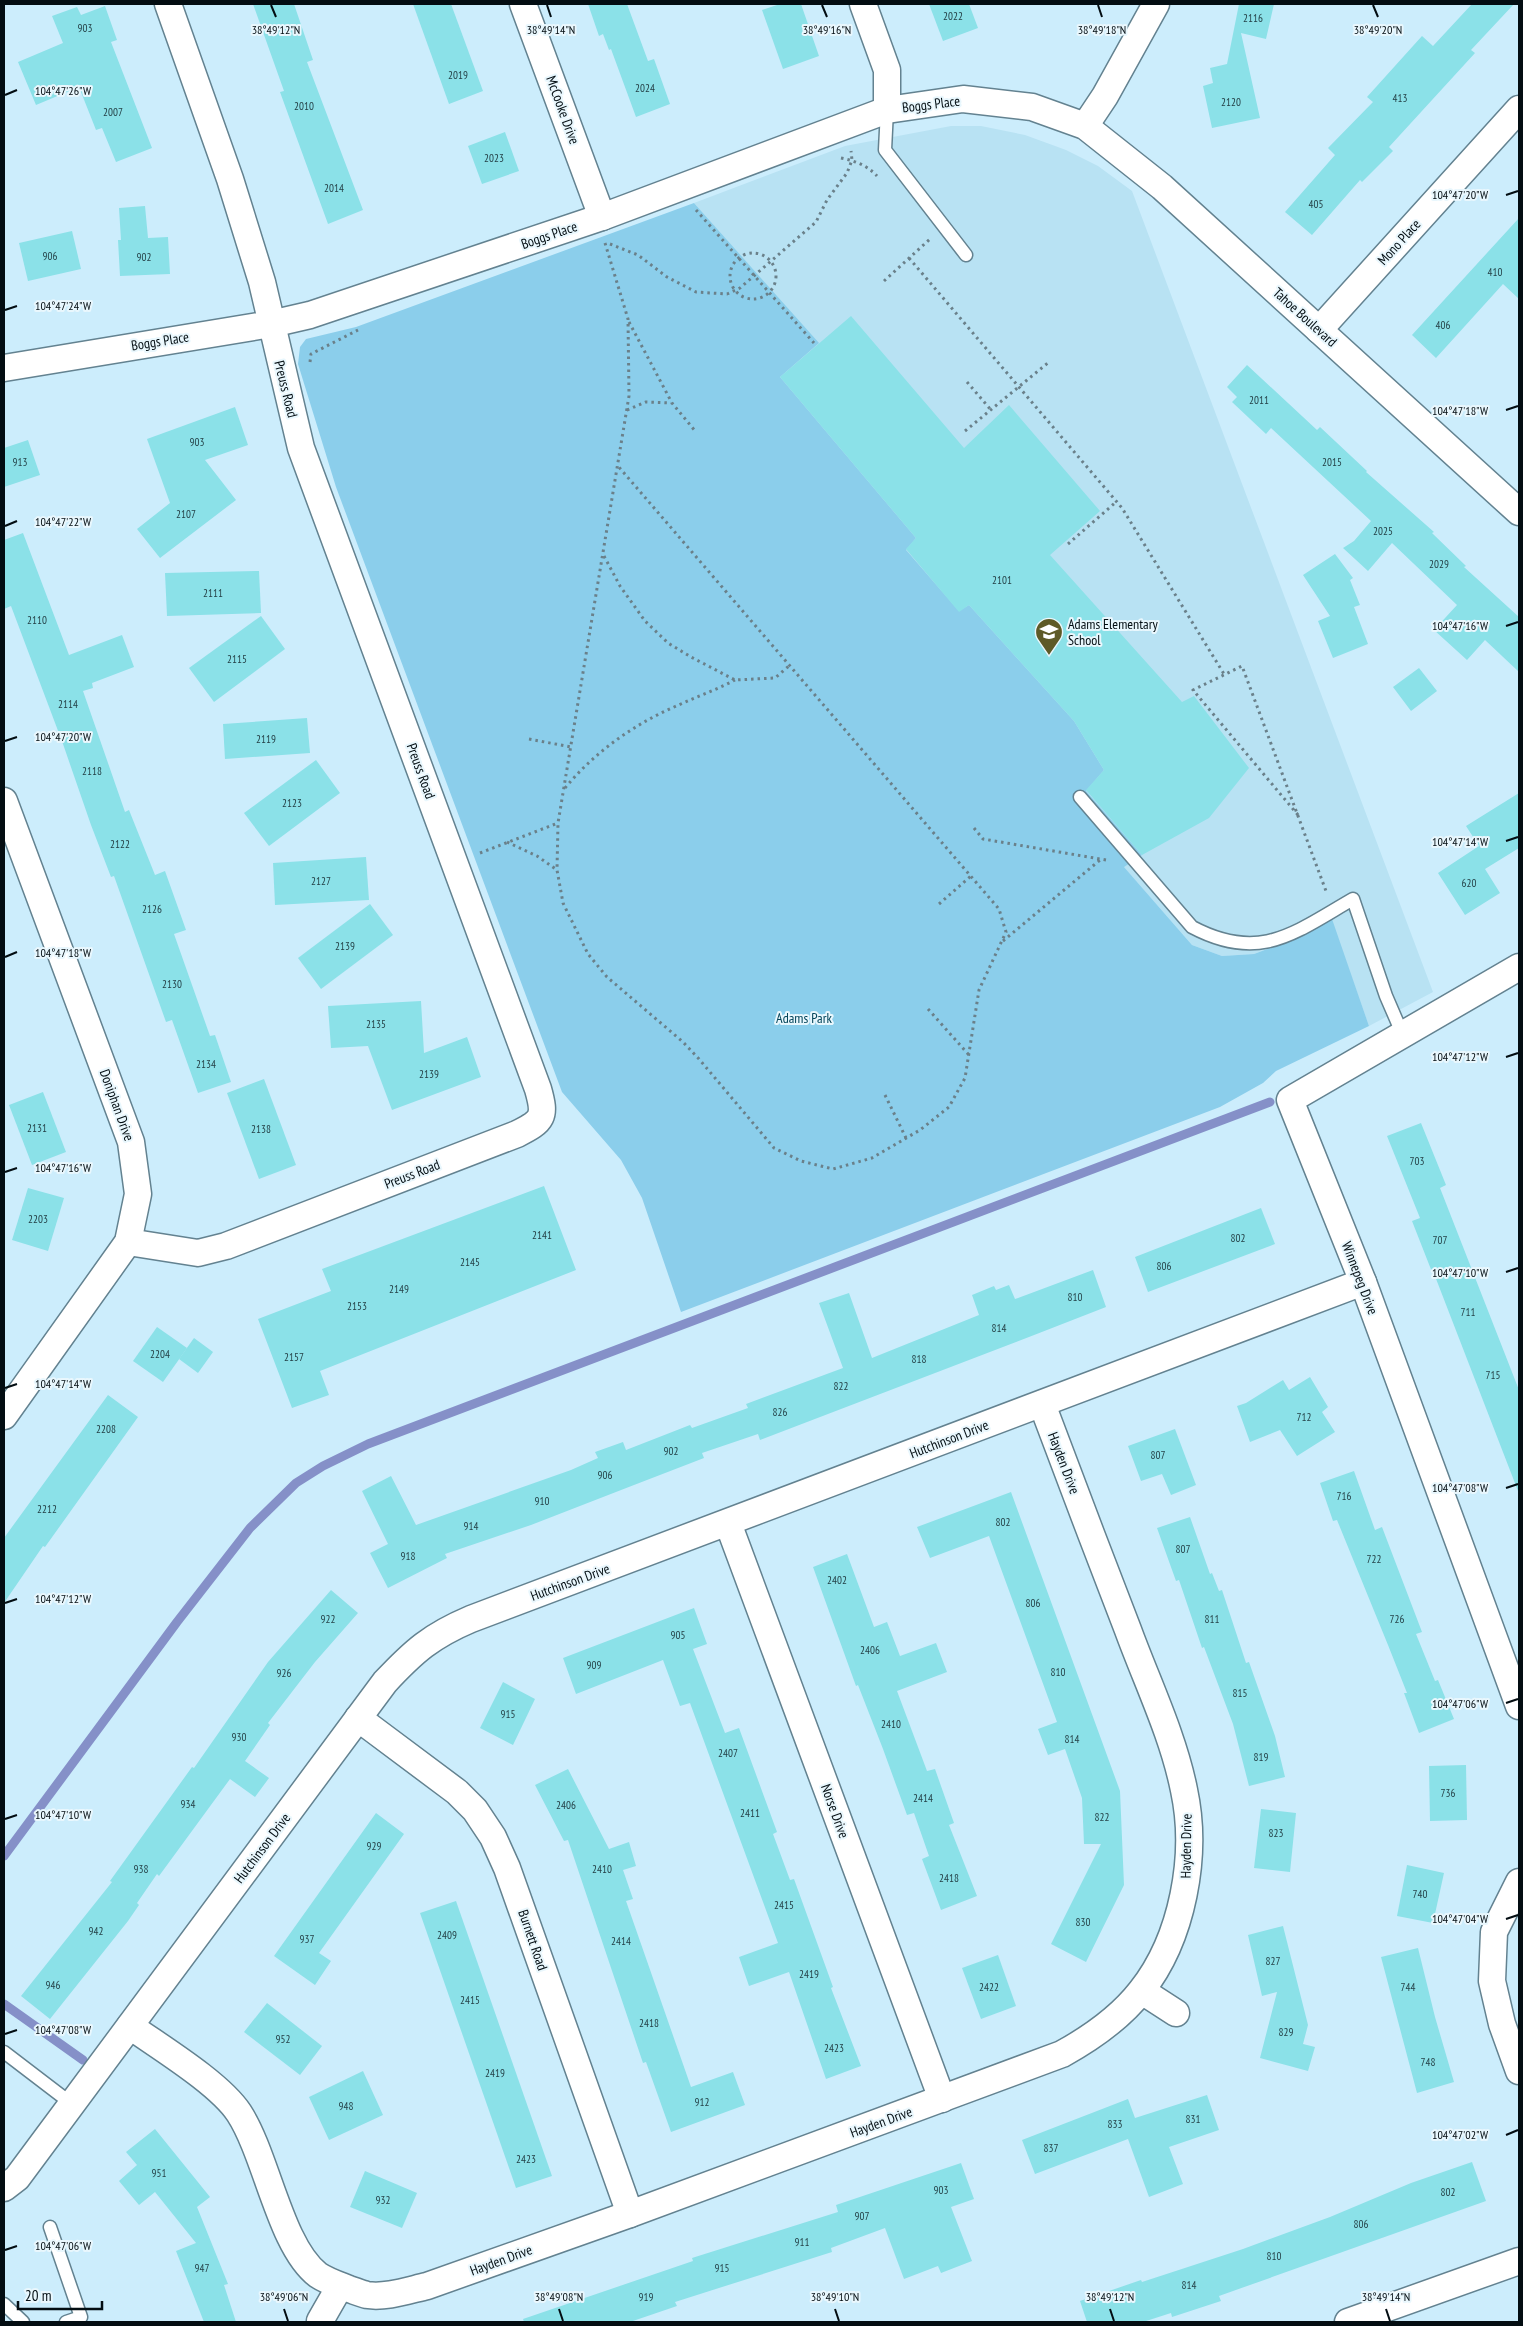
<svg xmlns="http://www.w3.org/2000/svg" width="1523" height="2326" font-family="'PT Sans Narrow',sans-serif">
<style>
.built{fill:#b8e2f3}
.green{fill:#8bceeb}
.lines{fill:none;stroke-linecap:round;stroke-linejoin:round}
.stream{stroke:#8590c8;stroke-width:9}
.building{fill:#8be1e8}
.lane-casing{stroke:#638290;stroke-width:15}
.street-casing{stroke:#638290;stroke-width:29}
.path{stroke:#6a808a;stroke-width:3;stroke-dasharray:2.5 4;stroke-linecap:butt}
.lane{stroke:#fff;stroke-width:12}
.street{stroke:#fff;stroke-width:26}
.ticks{fill:none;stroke:#030d12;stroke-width:2}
.labels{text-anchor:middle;stroke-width:4;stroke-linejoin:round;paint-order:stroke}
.number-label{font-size:11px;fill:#254248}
.street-label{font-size:14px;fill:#030d12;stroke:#e9f7fd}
.poi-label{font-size:14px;fill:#030d12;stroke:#e9f7fd;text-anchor:start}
.park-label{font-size:14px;fill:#014358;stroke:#e9f7fd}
.ticks-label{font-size:12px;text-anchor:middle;fill:#030d12;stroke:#e9f7fd;stroke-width:4;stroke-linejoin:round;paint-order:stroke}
</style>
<rect width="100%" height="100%" fill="#ccedfc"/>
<path class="built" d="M951,126h30l44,9 41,15 32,16 34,25 301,801 -64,34 -38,-107 -50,25 -27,10 -32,2 -30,-11 -69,-79 -354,-492 49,-31 -124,-140 151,-57z"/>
<path class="green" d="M694,203l125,140 -39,34 136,161 -10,12 53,61 10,-6 105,116 30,49 -18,21 56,64 -18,12 68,78 30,11 32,-2 27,-10 51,-25 37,107 -93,45 -13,12 -43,24 -539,205 -39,-114 -21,-38 -59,-68 -226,-605 -38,-123 2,-17 6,-8 50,-12z"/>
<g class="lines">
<g class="stream">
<path d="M4,1856l173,-234 73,-94 46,-45 27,-17 45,-22 902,-342"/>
<path d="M4,2004l79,56"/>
</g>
</g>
<g class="building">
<path d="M253,4h41l19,56 -6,2 56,148 -35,14 -48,-132 4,-1z"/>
<path d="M413,4h38l32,87 -34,13z"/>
<path d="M588,4h39l21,57 6,-2 16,45 -34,13 -25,-68 -2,1 -6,-16 -4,2z"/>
<path d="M780,4h21l18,52 -36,13 -21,-59z"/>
<path d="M929,4h40l9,24 -35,13z"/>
<path d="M1239,4h35l-8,35 -25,-6 19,85 -48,10 -9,-42 10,-3 -3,-15 17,-4z"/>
<path d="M1472,4h42l-43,46 4,3 -86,94 4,4 -31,31 -2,-2 -48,55 -27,-23 50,-57 -7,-7 45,-46 -6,-5 55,-61 11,10z"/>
<path d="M105,6l12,34 -6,2 41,106 -36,14 -14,-34 -6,2 -17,-43 -43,18 -18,-43 45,-19 -11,-27 25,-9 4,8z"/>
<path d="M505,132l14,39 -37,13 -14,-38z"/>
<path d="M145,206l3,32 20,-1 2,37 -50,2 -2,-36h3l-2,-32z"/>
<path d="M1519,218v81l-16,-15 -67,74 -24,-23z"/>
<path d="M72,231l9,38 -53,12 -9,-38z"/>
<path d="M851,316l113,132 45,-43 91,106 -50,44 132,147 12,-6 55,72 -40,50 -67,37 -56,-65 18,-20 -30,-49 -105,-116 -10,7 -53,-63 10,-11 -136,-161z"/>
<path d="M1247,365l70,65 3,-3 47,44 -1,1 68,60 -2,1 34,33 -2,1 55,50v55l-34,-32 -18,20 -33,-30 23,-25 -65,-62 -24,28 -25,-23 11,-7 17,-20 -100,-93 -5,6 -34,-32 5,-5 -10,-10z"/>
<path d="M235,407l13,38 -43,15 31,40 -76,58 -23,-29 33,-26 -23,-64z"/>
<path d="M28,440l12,35 -36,12v-39z"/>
<path d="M23,533l46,122 53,-20 12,32 -42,16 1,5 -10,3 42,121 4,-2 26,65 10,-4 21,59 -12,4 36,102 5,-1 16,47 -33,11 -26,-73 -6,2 -52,-146 -3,1 -20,-52 -28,-81 -52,-138 -7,3v-69z"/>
<path d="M1335,554l18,24 -3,2 10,25 -6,2 14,37 -35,14 -15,-37 12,-5 -27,-41z"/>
<path d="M259,571l2,42 -94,3 -2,-43z"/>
<path d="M261,616l24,33 -71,53 -25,-34z"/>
<path d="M1419,668l18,23 -26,20 -18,-24z"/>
<path d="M307,718l3,35 -85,6 -2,-35z"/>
<path d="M316,760l24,33 -71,53 -25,-33z"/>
<path d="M1519,793v55l-34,21 15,24 -35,22 -27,-42 41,-27 -13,-20z"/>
<path d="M366,857l3,43 -94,5 -2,-42z"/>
<path d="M370,904l23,31 -72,54 -23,-31z"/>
<path d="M421,1001l3,52 43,-16 14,40 -89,33 -24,-64 -37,2 -3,-42z"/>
<path d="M264,1079l32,86 -37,14 -32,-86z"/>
<path d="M43,1092l23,60 -34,13 -23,-60z"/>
<path d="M1421,1123l25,62 -6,3 79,202v101h-1l-85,-220 -1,1 -20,-51 8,-3 -33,-82z"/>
<path d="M544,1186l32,84 -256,101 9,24 -37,13 -34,-89 73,-28 -9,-22z"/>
<path d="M28,1188l36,10 -16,53 -36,-11z"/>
<path d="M1261,1208l14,36 -127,48 -13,-35z"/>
<path d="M1093,1270l13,37 -77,30 -269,103 -2,-6 -56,19 2,5 -70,27 -103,40 -86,29 2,4 -59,30 -18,-35 18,-9 -26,-53 29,-15 25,49 155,-55 27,-12 -3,-6 28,-10 3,8 64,-25 2,3 56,-20 -2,-4 97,-36 -24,-65 30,-10 23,65 107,-43 -7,-20 22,-9 2,4 13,-5 6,14z"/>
<path d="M157,1327l30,21 -24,34 -30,-21z"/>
<path d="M194,1338l19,14 -15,21 -19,-14z"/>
<path d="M1310,1377l18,30 -6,5 13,20 -38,24 -17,-26 -30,12 -13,-36 9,-3 37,-23 6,10z"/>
<path d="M108,1395l30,22 -93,130 -2,-1 -39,57v-65z"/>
<path d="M1175,1429l21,56 -25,10 -9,-21 -21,7 -13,-35z"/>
<path d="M1354,1471l21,59 7,-3 40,105 -6,2 19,47 3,-1 16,39 -35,14 -15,-40h3l-19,-48 -51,-125 -4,1 -13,-38z"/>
<path d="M1011,1492l109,299 4,94 -38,77 -35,-18 50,-100h-17l-2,-46 -17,-49 -17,6 -10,-26 19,-7 -68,-186 -59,22 -13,-31z"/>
<path d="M1190,1517l20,57 2,-1 7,18 3,-1 24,73 3,-1 26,74 10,41 -36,9 -16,-62 -29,-77 -2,1 -23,-68 -3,1 -19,-53z"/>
<path d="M847,1554l27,73 13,-5 13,34 36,-13 11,29 -50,19 30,80 8,-2 19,54 -5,2 28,71 -36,14 -19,-51 7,-3 -15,-43 -7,2 -24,-66 -25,-64 -2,1 -43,-119z"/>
<path d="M331,1590l27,23 -43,49 -47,61 2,2 -25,36 24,17 -14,19 -25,-18 -71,97 -2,-2 -20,29 2,2 -11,16 -78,98 -29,-23 91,-114 -2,-1 82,-114 2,1 74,-106z"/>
<path d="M694,1608l13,36 -14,5 32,84 14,-5 38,104 -4,2 17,46 4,-1 39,108 -2,1 30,78 -35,13 -37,-107 -40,14 -10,-29 39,-14 -88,-240 -10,3 -17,-46 -87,34 -13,-36z"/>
<path d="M503,1682l32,17 -22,46 -33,-17z"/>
<path d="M1466,1765l1,55 -37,1 -1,-55z"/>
<path d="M568,1769l41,80 20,-7 7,24 -13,4 10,29 -7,2 65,186 42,-15 12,33 -74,27 -25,-70 -3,1 -75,-223 -4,1 -29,-56z"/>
<path d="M1261,1809l35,4 -6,59 -36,-4z"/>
<path d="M376,1813l28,21 -85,119 12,8 -16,24 -41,-29z"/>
<path d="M1407,1865l37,8 -11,50 -36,-7z"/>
<path d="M456,1901l96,275 -36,12 -96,-275z"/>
<path d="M1283,1926l25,99 -5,19 12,3 -7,24 -48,-13 17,-66 -15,4 -14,-61z"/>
<path d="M1418,1948l17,69 19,65 -37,11 -36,-136z"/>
<path d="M998,1955l18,51 -35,13 -19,-51z"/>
<path d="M267,2003l55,43 -22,29 -56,-43z"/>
<path d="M363,2071l20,44 -54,25 -20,-43z"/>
<path d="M1207,2095l12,35 -50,17 14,37 -34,13 -21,-58 -93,35 -13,-34 106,-41 7,19z"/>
<path d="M155,2129l55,68 -13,10 31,77 -4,1 12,37h-32l-28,-71 20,-8 -41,-51 -16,13 -20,-24 18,-16 -11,-13z"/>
<path d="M1472,2162l14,39 -267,95 2,5 -49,16 -1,-4 -28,9h-56l-7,-21 61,-21 1,2 101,-33 87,-32 81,-34z"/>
<path d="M961,2163l13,36 -23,8 21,54 -31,12 -3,-7 -34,13 -19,-51 -54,20 1,4 -157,50 2,4 -47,16h-106l-1,-3 170,-58 -1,-3 146,-46 -2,-7z"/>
<path d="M365,2171l52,22 -15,35 -52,-21z"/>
</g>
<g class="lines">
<defs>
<g id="lane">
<path d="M887,110l-2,40 81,105"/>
<path d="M1080,797l112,130c68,36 102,6 161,-28l33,97 16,37"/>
<path d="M4,2052l68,52"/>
<path d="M50,2227l31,90 -15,5"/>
<path d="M4,2304l19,18"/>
</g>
<g id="street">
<path d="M523,4l79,213"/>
<path d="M863,4l24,66v40"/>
<path d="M1085,126l20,-30 51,-92"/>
<path d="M1319,330l200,-221"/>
<path d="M4,368l267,-44 39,-9 292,-98 285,-107 76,-11 69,8 53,19 77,61 357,325"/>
<path d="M4,801l127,341 7,52 -10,48 -124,174"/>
<path d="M1519,967l-229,133 73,182 156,424"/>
<path d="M128,1242l70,11 28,-7 291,-112c26,-13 29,-17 21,-45l-237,-641 -39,-166 -32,-103 -62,-175"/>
<path d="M728,1523l214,576"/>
<path d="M358,1718l99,74 18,18 18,27 14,31 123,346"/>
<path d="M1519,1882l-25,50 -2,49 10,43 17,47"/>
<path d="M1142,1991l34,22"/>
<path d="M130,2026c31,22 89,57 109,87 28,43 41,133 79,162 9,6 21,10 31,14 6,2 13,5 18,6 19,3 42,-5 60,-9l203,-72 432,-160c29,-16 58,-36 79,-63 42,-53 57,-136 43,-201 -11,-55 -37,-108 -56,-160 -29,-75 -58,-151 -86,-226"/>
<path d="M4,2188l13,-10 368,-496c29,-31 46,-46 86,-63l892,-337"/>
<path d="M320,2321l20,-35"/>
<path d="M1348,2322l171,-61"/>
</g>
</defs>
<use href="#lane" class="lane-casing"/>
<use href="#street" class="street-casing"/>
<g class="path">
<path d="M841,158c14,3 26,7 36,18"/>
<path d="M696,210l118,133"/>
<path d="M605,243l23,76 1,77 -71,427 -1,47 6,33 25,51 19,23 76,65 16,17 75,89 27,13 32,8 39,-11 48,-28 29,-23 16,-29 14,-88 27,-58 -7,-23 -381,-443"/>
<path d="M610,244l28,11 29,22 29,15 31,2 13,-6 76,-66 11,-22 20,-27 5,-13 -1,-9"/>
<circle cx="753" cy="276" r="23"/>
<path d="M909,258l213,250 102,166"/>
<path d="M884,281l46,-42"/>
<path d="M629,322l43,81 24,29"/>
<path d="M310,362l1,-8 47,-24"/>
<path d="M967,382l24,28"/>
<path d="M627,410l19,-8 25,1"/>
<path d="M965,431l84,-69"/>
<path d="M1068,544l48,-42"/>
<path d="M604,556l16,30 25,35 23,22 23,14 44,23 40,-2 15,-13"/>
<path d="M529,739l42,8"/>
<path d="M565,788c28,-34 66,-62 107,-80 21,-10 42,-17 63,-28"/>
<path d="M1298,815l-105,-125 49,-24 84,225"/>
<path d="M974,828l9,11 123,21"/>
<path d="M507,842l30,14 20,14"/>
<path d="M480,853l78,-30"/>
<path d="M939,904l32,-28"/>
<path d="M1003,941l97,-81"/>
<path d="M928,1009l41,46"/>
<path d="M885,1095l21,43"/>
</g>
<use href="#lane" class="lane"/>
<use href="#street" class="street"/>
</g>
<path class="ticks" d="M271,5l5,12M547,5l4,12M822,5l5,12M1098,5l4,12M1373,5l5,12M5,95l12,-5M1506,195l12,-4M5,310l12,-4M1506,410l12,-4M5,526l12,-5M1506,626l12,-4M5,741l12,-4M1506,841l12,-4M5,957l12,-5M1506,1057l12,-4M5,1172l12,-4M1506,1272l12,-4M5,1388l12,-4M1506,1488l12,-4M5,1603l12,-4M1506,1703l12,-4M5,1819l12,-4M1506,1919l12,-4M5,2034l12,-4M1506,2135l12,-5M5,2250l12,-4M284,2309l4,12M559,2309l4,12M835,2309l4,12M1110,2309l4,12M1386,2309l4,12"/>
<defs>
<symbol id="school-pin" viewBox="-11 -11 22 30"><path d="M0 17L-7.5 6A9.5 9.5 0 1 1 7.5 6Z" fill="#5e5a27" stroke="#e9f7fd"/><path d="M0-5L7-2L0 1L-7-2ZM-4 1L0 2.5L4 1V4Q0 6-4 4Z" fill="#fff"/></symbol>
</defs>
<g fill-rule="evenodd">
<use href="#school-pin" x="1033" y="616" width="32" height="43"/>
</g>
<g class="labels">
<g class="number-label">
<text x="953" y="20">2022</text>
<text x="1253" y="22">2116</text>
<text x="85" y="32">903</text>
<text x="458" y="79">2019</text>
<text x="645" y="92">2024</text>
<text x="1400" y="102">413</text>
<text x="1231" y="106">2120</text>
<text x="304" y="110">2010</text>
<text x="113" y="116">2007</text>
<text x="494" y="162">2023</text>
<text x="334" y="192">2014</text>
<text x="1316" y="208">405</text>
<text x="50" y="260">906</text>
<text x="144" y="261">902</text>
<text x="1495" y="276">410</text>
<text x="1443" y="329">406</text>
<text x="1259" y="404">2011</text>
<text x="197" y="446">903</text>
<text x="20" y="466">913</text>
<text x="1332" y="466">2015</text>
<text x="186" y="518">2107</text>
<text x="1383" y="535">2025</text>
<text x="1439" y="568">2029</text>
<text x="1002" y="584">2101</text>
<text x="213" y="597">2111</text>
<text x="37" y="624">2110</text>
<text x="237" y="663">2115</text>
<text x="68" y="708">2114</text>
<text x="266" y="743">2119</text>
<text x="92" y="775">2118</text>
<text x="292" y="807">2123</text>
<text x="120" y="848">2122</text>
<text x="321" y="885">2127</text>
<text x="1469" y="887">620</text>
<text x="152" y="913">2126</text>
<text x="345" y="950">2139</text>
<text x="172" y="988">2130</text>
<text x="376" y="1028">2135</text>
<text x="206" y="1068">2134</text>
<text x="429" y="1078">2139</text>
<text x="37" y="1132">2131</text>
<text x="261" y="1133">2138</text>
<text x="1417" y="1165">703</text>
<text x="38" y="1223">2203</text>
<text x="542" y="1239">2141</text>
<text x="1238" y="1242">802</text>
<text x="1440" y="1244">707</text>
<text x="470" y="1266">2145</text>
<text x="1164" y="1270">806</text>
<text x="399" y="1293">2149</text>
<text x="1075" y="1301">810</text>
<text x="357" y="1310">2153</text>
<text x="1468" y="1316">711</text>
<text x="999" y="1332">814</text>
<text x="160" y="1358">2204</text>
<text x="294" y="1361">2157</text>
<text x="919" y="1363">818</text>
<text x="1493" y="1379">715</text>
<text x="841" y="1390">822</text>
<text x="780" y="1416">826</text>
<text x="1304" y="1421">712</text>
<text x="106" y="1433">2208</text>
<text x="671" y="1455">902</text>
<text x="1158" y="1459">807</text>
<text x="605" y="1479">906</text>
<text x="1344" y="1500">716</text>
<text x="542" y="1505">910</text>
<text x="47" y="1513">2212</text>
<text x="1003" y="1526">802</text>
<text x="471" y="1530">914</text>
<text x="1183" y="1553">807</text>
<text x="408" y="1560">918</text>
<text x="1374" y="1563">722</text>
<text x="837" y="1584">2402</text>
<text x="1033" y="1607">806</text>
<text x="328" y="1623">922</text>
<text x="1212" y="1623">811</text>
<text x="1397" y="1623">726</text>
<text x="678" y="1639">905</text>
<text x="870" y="1654">2406</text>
<text x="594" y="1669">909</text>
<text x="1058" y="1676">810</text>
<text x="284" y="1677">926</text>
<text x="1240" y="1697">815</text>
<text x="508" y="1718">915</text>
<text x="891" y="1728">2410</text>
<text x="239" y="1741">930</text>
<text x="1072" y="1743">814</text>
<text x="728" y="1757">2407</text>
<text x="1261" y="1761">819</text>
<text x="1448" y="1797">736</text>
<text x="923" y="1802">2414</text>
<text x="188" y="1808">934</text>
<text x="566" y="1809">2406</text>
<text x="750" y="1817">2411</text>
<text x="1102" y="1821">822</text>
<text x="1276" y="1837">823</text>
<text x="374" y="1850">929</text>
<text x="141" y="1873">938</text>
<text x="602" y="1873">2410</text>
<text x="949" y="1882">2418</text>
<text x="1420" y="1898">740</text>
<text x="784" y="1909">2415</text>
<text x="1083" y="1926">830</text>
<text x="96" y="1935">942</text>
<text x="447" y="1939">2409</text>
<text x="307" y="1943">937</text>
<text x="621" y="1945">2414</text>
<text x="1273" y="1965">827</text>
<text x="809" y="1978">2419</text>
<text x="53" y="1989">946</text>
<text x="989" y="1991">2422</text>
<text x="1408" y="1991">744</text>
<text x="470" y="2004">2415</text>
<text x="649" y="2027">2418</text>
<text x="1286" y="2036">829</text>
<text x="283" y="2043">952</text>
<text x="834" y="2052">2423</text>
<text x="1428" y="2066">748</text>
<text x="495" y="2077">2419</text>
<text x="702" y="2106">912</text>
<text x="346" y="2110">948</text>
<text x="1193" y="2123">831</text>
<text x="1115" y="2128">833</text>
<text x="1051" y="2152">837</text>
<text x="526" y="2163">2423</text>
<text x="159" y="2177">951</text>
<text x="941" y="2194">903</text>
<text x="1448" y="2196">802</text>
<text x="383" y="2204">932</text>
<text x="862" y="2220">907</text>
<text x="1361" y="2228">806</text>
<text x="802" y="2246">911</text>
<text x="1274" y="2260">810</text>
<text x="202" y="2272">947</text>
<text x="722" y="2272">915</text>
<text x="1189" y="2289">814</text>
<text x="646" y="2301">919</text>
</g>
<g class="street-label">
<text transform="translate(931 104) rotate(-7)" y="5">Boggs Place</text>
<text transform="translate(563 110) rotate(70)" y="5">McCooke Drive</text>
<text transform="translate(549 235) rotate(-19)" y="5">Boggs Place</text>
<text transform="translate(1399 242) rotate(-48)" y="5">Mono Place</text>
<text transform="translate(1305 317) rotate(42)" y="5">Tahoe Boulevard</text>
<text transform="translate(160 341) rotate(-9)" y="5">Boggs Place</text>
<text transform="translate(286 389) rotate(76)" y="5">Preuss Road</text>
<text transform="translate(421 771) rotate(70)" y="5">Preuss Road</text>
<text transform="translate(117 1105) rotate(70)" y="5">Doniphan Drive</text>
<text transform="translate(412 1174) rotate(-21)" y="5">Preuss Road</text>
<text transform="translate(1360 1278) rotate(69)" y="5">Winnepeg Drive</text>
<text transform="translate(949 1439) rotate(-21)" y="5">Hutchinson Drive</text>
<text transform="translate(1064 1463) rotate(69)" y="5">Hayden Drive</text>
<text transform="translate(570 1582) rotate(-20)" y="5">Hutchinson Drive</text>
<text transform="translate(835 1811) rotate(70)" y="5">Norse Drive</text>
<text transform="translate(1186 1846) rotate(-89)" y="5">Hayden Drive</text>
<text transform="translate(262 1848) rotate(-53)" y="5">Hutchinson Drive</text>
<text transform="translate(533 1940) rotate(71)" y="5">Burnett Road</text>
<text transform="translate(881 2122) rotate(-20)" y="5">Hayden Drive</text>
<text transform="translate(501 2260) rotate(-20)" y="5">Hayden Drive</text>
</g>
<g class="poi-label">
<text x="1068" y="629">Adams Elementary<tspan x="1068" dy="16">School</tspan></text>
</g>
<g class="park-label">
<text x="804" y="1023">Adams Park</text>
</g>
</g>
<g class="ticks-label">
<text x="276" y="34">38°49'12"N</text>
<text x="551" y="34">38°49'14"N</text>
<text x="827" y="34">38°49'16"N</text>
<text x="1102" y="34">38°49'18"N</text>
<text x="1378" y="34">38°49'20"N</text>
<text x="63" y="95">104°47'26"W</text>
<text x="1460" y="199">104°47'20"W</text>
<text x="63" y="310">104°47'24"W</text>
<text x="1460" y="415">104°47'18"W</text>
<text x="63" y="526">104°47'22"W</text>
<text x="1460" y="630">104°47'16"W</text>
<text x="63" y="741">104°47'20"W</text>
<text x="1460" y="846">104°47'14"W</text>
<text x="63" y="957">104°47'18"W</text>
<text x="1460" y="1061">104°47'12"W</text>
<text x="63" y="1172">104°47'16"W</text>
<text x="1460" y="1277">104°47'10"W</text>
<text x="63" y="1388">104°47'14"W</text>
<text x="1460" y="1492">104°47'08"W</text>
<text x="63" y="1603">104°47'12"W</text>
<text x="1460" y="1708">104°47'06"W</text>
<text x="63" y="1819">104°47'10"W</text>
<text x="1460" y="1923">104°47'04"W</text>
<text x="63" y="2034">104°47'08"W</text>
<text x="1460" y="2139">104°47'02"W</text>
<text x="63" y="2250">104°47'06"W</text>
<text x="284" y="2301">38°49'06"N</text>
<text x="559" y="2301">38°49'08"N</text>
<text x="835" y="2301">38°49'10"N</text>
<text x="1110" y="2301">38°49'12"N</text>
<text x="1386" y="2301">38°49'14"N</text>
</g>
<rect width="1523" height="2326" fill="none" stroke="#030d12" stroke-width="10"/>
<path d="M18 2301v8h84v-8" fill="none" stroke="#030d12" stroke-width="2.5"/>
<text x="25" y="2301" font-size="15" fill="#030d12" stroke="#e9f7fd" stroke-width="4" paint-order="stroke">20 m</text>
</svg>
